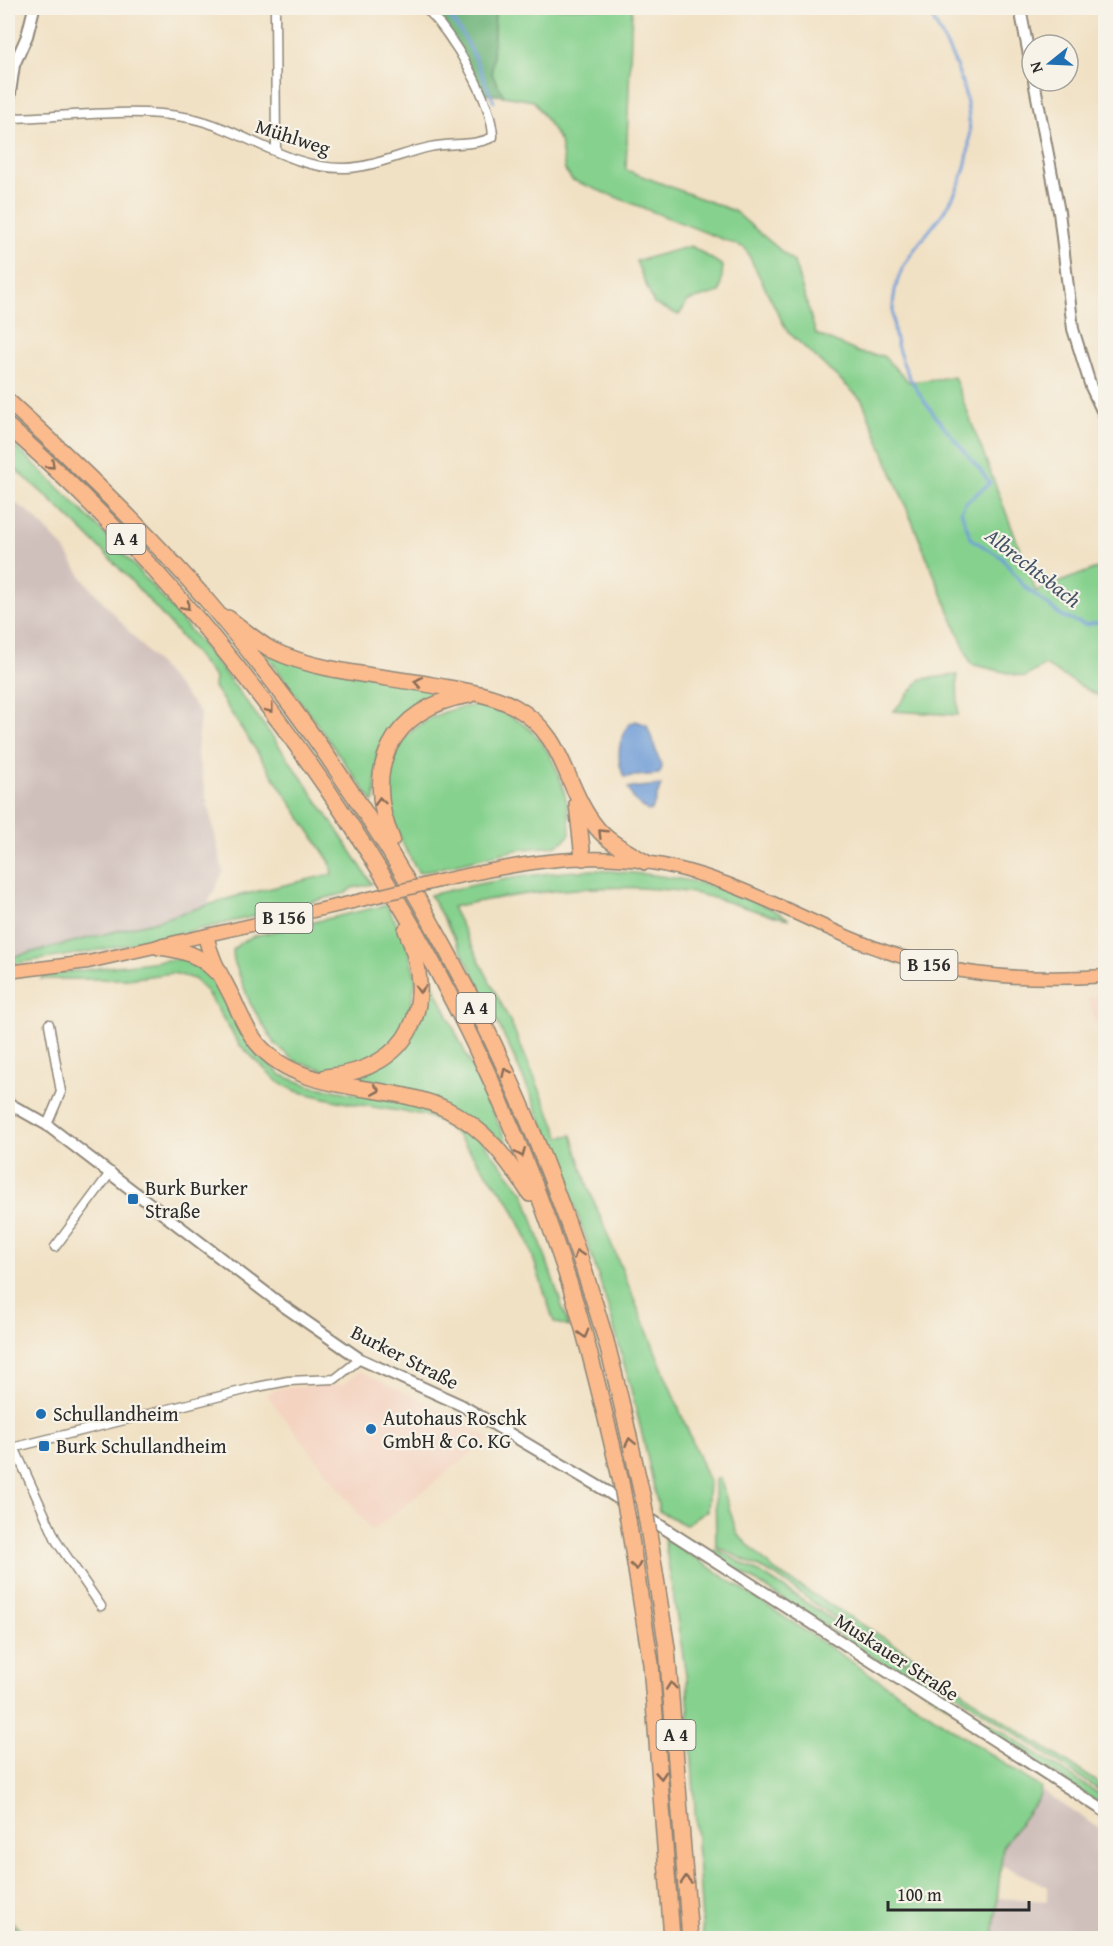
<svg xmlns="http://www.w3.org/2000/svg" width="1113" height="1946" font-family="'Gentium Book Plus',serif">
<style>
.built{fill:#f4d3c1}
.industrial{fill:#d0c0bc}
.green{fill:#86d18e;stroke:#587e5c;stroke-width:1.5}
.forest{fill:#6cb379;stroke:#4c6f52;stroke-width:1.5}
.water{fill:#6f9dd7;stroke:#4d6481;stroke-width:1.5}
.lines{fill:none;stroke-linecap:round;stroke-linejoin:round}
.stream{stroke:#6f9dd7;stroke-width:3}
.minor-casing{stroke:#8e8678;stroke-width:11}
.tertiary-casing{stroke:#8e8678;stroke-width:14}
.primary-casing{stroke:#8e8678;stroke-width:15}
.motorway-casing{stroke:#8e8678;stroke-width:18}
.minor{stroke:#fff;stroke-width:8}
.tertiary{stroke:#fff;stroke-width:10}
.primary{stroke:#fbbb8d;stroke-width:12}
.motorway{stroke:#fbbb8d;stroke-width:15}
.primary-bridge-casing{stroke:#8e8678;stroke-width:15;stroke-linecap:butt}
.motorway-bridge-casing{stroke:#8e8678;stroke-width:18;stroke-linecap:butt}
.primary-bridge{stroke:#fbbb8d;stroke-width:12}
.motorway-bridge{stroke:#fbbb8d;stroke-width:15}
.oneway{stroke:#896c57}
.poi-dot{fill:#1f6fb2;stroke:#f7f3e8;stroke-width:2}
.labels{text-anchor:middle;stroke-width:4.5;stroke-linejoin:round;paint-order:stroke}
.shield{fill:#f7f3e8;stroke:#686764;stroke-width:1.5}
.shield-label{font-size:18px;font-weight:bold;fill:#2b2b2b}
.street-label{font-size:20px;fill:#2b2b2b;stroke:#f7f3e8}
.poi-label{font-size:20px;fill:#2b2b2b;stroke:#f7f3e8;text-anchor:start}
.water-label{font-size:21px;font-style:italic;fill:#435367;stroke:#f7f3e8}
</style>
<rect width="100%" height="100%" fill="#f7f3e8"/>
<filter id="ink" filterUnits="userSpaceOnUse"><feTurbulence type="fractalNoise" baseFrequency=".0167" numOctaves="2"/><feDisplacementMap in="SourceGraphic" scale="12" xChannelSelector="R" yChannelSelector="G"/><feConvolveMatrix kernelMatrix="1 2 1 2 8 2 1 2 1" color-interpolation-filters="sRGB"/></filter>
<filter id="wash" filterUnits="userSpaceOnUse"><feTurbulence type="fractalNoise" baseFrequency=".008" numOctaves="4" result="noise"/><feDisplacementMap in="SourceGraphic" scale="24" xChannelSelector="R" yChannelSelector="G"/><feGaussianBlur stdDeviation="1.35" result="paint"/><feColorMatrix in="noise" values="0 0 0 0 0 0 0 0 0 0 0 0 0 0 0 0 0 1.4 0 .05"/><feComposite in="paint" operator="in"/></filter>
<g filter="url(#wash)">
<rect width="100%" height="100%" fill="#f1e1c4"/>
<g class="built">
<path d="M1105,996h1l-1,52 -18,-50z"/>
<path d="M360,1371l100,48 30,20 -118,92 -106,-137 16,-6 62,-4z"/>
</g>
<g class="industrial">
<path d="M8,498l22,15 34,35 19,31 117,133 -3,42 26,118 -16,33 -54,17 -145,36z"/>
<path d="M1042,1791l63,41v106h-112l4,-40 50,3v-15l-46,-21 2,-19z"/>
</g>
<g class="green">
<path d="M495,8h137l-6,162 108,41 60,51 22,72 44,19 23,3 26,26 45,-5 82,214 69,-26v135l-60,-35 -20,12 -54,-13 -109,-264 -75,-69 -42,-83 -173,-68 -7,-10 -5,-29 -26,-40 -30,-5 -12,-22z"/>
<path d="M691,246l32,20 -3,26 -32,9 -9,14 -25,-11 -18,-43z"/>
<path d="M8,440c147,132 258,277 364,444l-20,4 -6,5c-112,29 -223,57 -338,71v-6l145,-36 84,-26 95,-22 -2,-12 -116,-175 1,-9c-63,-78 -130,-151 -207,-215z"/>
<path d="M238,627l36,26 182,38 -58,32c-20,24 -23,47 -23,77l-2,2 -109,-151 -4,2z"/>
<path d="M957,675l1,40 -64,-4 27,-32z"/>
<path d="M485,705c14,6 30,12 42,22 28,23 43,71 43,107l-6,7 -10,5 -38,4 -97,23c-14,-24 -28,-48 -31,-76 -6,-61 44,-90 97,-92z"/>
<path d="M595,870c67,4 136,12 194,49 -35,-6 -67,-22 -103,-27 -76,-11 -159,-1 -234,15l58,114 50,116 12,-2 16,52 121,295 -2,29 -22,14 -26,-14c-45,-221 -116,-421 -229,-616 55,-14 109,-23 165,-25z"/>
<path d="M386,905l19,33 11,41 -10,51 -33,31 -45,10 -33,-10 -21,-18 -24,-40 -16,-42 -1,-11 8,-8 13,-6z"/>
<path d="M184,958l31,19 32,63 8,12 26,23 29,11 93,16 38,11 34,19 49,61 45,134 -15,-5 -27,-83 -18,-38 -52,-66 -16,-12 -17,-8 -82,-13 -46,-11 -18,-9 -39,-38 -33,-53 -12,-12 -21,-6 -46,6h-86l2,-4z"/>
<path d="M429,975l81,174 -24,-21 -142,-48 15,-5 65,-65 1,-33z"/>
<path d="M720,1478l17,56 38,37 153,94 62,47 115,75v7l-222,-150 -49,-27 -61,-43 -57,-28 -1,-66z"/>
<path d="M664,1537l377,251 -2,9 -36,49 -10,92h-290l-16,-257z"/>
<path d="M716,1549l48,26 67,44 50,27 44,29 41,33 139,90v9l-393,-254z"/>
<path d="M8,1918l20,20h-20z"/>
</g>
<path class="forest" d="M426,8h69l-3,66 12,22 -25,-3 -10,-24z"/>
<g class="water">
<path d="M636,721l11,4 15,43 -3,6 -35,3c-8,-18 -6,-37 5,-53z"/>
<path d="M661,785l-9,25 -4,1 -14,-11 -6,-12z"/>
</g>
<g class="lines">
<g class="stream">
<path d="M440,8c28,23 39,62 54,94"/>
<path d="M925,8c7,7 11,18 16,27 28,49 41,107 13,160 -23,45 -64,61 -61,123 3,69 59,113 97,165l-25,20 -4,8 10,28 30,18 23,29 39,31 23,8 20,-4"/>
</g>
</g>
</g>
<g filter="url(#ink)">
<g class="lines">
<defs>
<g id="minor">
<path d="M275,8l1,141"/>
<path d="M8,118c60,0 121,-12 182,0 53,11 100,52 156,50 28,-1 57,-15 84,-21 21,-5 43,0 63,-10 -1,-38 -41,-102 -67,-129"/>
<path d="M47,1125l14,-33 -12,-68"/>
<path d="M55,1247l56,-75"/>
<path d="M14,1447l43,95 44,64"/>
<path d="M8,1449l249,-62 31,-6 47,-2 25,-20"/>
</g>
<g id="tertiary">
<path d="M1020,8l12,63"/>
<path d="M1034,81l25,131 14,117 18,58 15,32"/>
<path d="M8,107l6,-42 13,-29 7,-28"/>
<path d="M8,1103l39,22 235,180 78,54 101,46 147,87 498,320"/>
</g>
<g id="primary">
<path d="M439,881c68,-15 137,-30 207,-19 75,11 138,48 207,77 85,36 161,43 253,37"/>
<path d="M8,972l80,-10 265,-60"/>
</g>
<g id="motorway">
<path d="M8,401c70,64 139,130 201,202 183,214 319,468 397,738 14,52 25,105 37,158"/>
<path d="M8,426c263,233 462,538 567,875 18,60 32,121 46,181"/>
<path d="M228,618c15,11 28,23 44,32 45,22 110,26 160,35 27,5 58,8 83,22 52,29 48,80 82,121 12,15 32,24 48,34"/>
<path d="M577,804l6,54"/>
<path d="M392,839c-30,-69 -1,-132 77,-144"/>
<path d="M206,937c7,29 15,37 27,62 7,15 13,31 24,44 44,54 133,38 191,67 38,19 59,49 82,84"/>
<path d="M159,947c22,3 40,7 56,24"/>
<path d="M326,1077c86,-9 112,-72 80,-147"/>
<path d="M628,1520l23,144 21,274"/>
<path d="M649,1534l18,114 23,290"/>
</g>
</defs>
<use href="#minor" class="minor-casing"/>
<use href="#tertiary" class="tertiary-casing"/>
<use href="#primary" class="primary-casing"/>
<use href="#motorway" class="motorway-casing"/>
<use href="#minor" class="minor"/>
<use href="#tertiary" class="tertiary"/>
<use href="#primary" class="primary"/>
<use href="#motorway" class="motorway"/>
<defs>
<path id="primary-bridge" d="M353,902l86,-21"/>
<g id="motorway-bridge">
<path d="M621,1482l7,38"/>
<path d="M643,1499l6,35"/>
</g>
</defs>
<use href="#primary-bridge" class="primary-bridge-casing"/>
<use href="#motorway-bridge" class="motorway-bridge-casing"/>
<use href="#primary-bridge" class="primary-bridge"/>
<use href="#motorway-bridge" class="motorway-bridge"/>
</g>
<defs><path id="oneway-chevron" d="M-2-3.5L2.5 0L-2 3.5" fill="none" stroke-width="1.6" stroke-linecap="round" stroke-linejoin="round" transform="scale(1.5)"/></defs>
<g class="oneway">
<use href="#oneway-chevron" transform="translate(51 465) rotate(43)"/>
<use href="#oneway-chevron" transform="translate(186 606) rotate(49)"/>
<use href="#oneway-chevron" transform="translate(418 682) rotate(-170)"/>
<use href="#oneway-chevron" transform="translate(270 709) rotate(52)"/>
<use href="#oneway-chevron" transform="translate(380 801) rotate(-98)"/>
<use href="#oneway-chevron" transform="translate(602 833) rotate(-135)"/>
<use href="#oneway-chevron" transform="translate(420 989) rotate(93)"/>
<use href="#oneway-chevron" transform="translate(506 1072) rotate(-115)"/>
<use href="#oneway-chevron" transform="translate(376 1090) rotate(10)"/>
<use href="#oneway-chevron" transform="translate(521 1153) rotate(68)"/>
<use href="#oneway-chevron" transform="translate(578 1254) rotate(-108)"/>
<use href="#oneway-chevron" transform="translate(584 1334) rotate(74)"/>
<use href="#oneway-chevron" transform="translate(630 1442) rotate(-102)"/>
<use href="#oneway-chevron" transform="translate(636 1566) rotate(80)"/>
<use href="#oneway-chevron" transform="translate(671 1686) rotate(-96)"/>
<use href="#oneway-chevron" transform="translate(661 1775) rotate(86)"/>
<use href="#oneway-chevron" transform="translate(686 1880) rotate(-94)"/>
</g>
</g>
<g class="poi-dot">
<rect x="127" y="1193" width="12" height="12" rx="3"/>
<circle cx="41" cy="1414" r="6"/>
<circle cx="371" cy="1429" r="6"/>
<rect x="38" y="1440" width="12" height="12" rx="3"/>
</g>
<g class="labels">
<g class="shield">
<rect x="106.5" y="524" width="39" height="30" rx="4.5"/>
<rect x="255.5" y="903" width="57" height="30" rx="4.5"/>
<rect x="900.5" y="950" width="57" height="30" rx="4.5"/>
<rect x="456.5" y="993" width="39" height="30" rx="4.5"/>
<rect x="656.5" y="1720" width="39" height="30" rx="4.5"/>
</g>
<g class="shield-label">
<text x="126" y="545">A 4</text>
<text x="284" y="924">B 156</text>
<text x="929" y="971">B 156</text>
<text x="476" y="1014">A 4</text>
<text x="676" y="1741">A 4</text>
</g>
<g class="street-label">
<text transform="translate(293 137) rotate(18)" y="7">Mühlweg</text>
<text transform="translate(405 1357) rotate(27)" y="7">Burker Straße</text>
<text transform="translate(897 1657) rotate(33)" y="7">Muskauer Straße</text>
</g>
<g class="poi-label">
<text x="145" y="1195">Burk Burker<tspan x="145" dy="23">Straße</tspan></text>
<text x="53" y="1421">Schullandheim</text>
<text x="383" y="1425">Autohaus Roschk<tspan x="383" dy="23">GmbH &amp; Co. KG</tspan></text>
<text x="56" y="1453">Burk Schullandheim</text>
</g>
<g class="water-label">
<text transform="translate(1033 568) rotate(38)" y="7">Albrechtsbach</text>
</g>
</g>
<rect width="1113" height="1946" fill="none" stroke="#f7f3e8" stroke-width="30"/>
<g transform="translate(1050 63) rotate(252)"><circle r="28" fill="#f7f3e8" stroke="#a5a39c" stroke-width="1.5"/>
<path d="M0-4.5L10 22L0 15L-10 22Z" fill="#1f6fb2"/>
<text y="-9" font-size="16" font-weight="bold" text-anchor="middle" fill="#2b2b2b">N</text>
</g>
<path d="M888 1901v9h141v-9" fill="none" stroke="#2b2b2b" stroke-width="3"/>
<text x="897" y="1901" font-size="18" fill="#2b2b2b" stroke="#f7f3e8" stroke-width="4.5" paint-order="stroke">100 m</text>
</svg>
